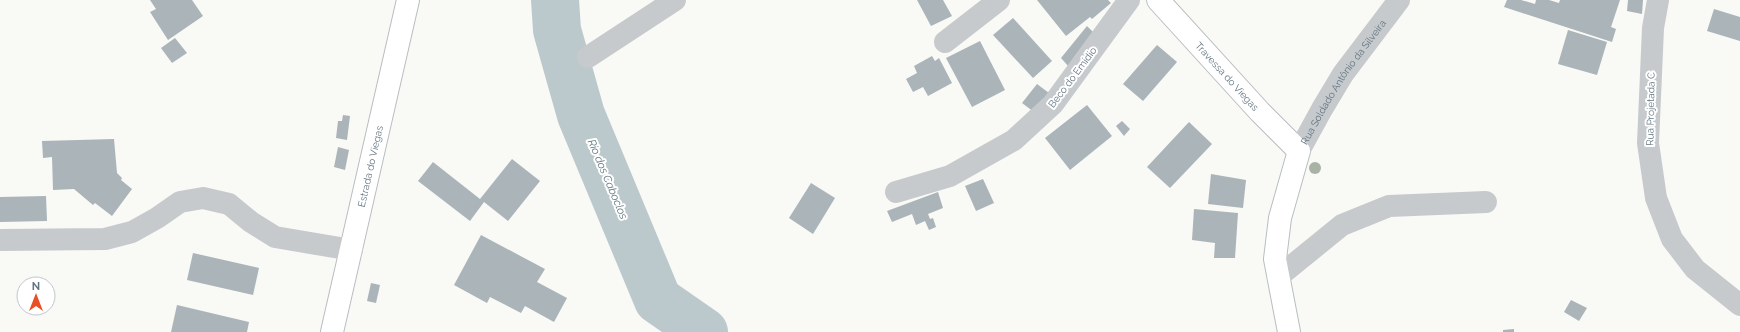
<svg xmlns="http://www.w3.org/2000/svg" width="1740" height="332" font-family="Raleway,sans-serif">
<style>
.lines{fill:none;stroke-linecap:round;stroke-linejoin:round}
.river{stroke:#bcc9cc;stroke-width:48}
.building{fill:#aab4b9}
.secondary-casing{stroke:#b8bec2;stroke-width:24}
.street{stroke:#c6cacd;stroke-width:22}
.secondary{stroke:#fff;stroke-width:22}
.tree{fill:#a8b3a5}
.labels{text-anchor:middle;stroke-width:4;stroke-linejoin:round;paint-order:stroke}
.street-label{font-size:10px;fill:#627582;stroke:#fff}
.water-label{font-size:11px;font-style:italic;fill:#5e757c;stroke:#fff}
</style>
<rect width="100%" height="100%" fill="#f9f9f6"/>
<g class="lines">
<path class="river" d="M555,0l2,30 24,85 77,185 46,32"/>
</g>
<g class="building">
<path d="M150,0h42l11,16 -35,24 -18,-28 6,-3z"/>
<path d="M917,0h26l9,16 -21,10z"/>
<path d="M1037,0h71l3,3 -19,16 -2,-2 -24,19z"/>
<path d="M1507,0h14l14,4 1,-4h13l10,3 1,-3h60l-9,27 5,2 -4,13 -108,-35z"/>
<path d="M1628,0h15l-1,14 -15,-3z"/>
<path d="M1714,9l26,8v24l-33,-10z"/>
<path d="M1013,18l39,43 -19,17 -40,-43z"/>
<path d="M1087,26l8,8 -26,33 -8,-9z"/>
<path d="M1568,30l39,12 -10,33 -39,-11z"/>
<path d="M175,38l12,15 -15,10 -11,-15z"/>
<path d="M980,41l25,49 -33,17 -26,-49z"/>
<path d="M1157,45l20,17 -34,39 -20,-17z"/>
<path d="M932,56l3,5 4,-3 13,25 -24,13 -5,-9 -10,5 -7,-13 11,-6 -3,-7z"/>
<path d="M1037,84l12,9 -15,19 -12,-9z"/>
<path d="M1087,105l25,31 -42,34 -25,-32z"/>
<path d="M343,115l7,1 -3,24 -11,-2 2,-17h4z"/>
<path d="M1122,121l8,8 -6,7 -8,-10z"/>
<path d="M1189,122l23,22 -42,44 -23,-21z"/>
<path d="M114,139l3,34 5,5 -1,2 11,9 -20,27 -17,-13 -2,2 -19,-16 -21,1 -1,-33 -9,1 -1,-17z"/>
<path d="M338,147l11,3 -4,20 -11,-3z"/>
<path d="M512,159l28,22 -32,40 -24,-19 -14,19 -52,-40 15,-19 47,37z"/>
<path d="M1211,174l35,6 -3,28 -35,-4z"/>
<path d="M983,179l11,24 -18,8 -11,-25z"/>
<path d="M811,183l24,15 -22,36 -24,-16z"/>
<path d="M938,192l5,16 -15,6 2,5 3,-1 3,9 -7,3 -4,-9 -9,4 -4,-11 -20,8 -5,-11z"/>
<path d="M46,196l1,25 -47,1v-25z"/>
<path d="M1194,209l44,4 -3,45h-21l1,-15 -23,-3z"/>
<path d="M481,235l64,34 -8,13 30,16 -13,24 -29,-16 -4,7 -31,-16 -3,6 -33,-18z"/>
<path d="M193,253l66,15 -6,27 -66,-15z"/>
<path d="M371,283l9,2 -4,18 -9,-2z"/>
<path d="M1571,300l16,8 -8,13 -15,-9z"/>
<path d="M177,305l72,17 -2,10h-76z"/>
<path d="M1514,329v3h-11v-2z"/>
</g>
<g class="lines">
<defs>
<g id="secondary">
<path id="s2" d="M1158,0l102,112 39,39 -19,67 -5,41 14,73"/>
<path id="s3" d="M332,332l76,-332"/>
</g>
</defs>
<use href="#secondary" class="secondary-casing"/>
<g class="street">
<path d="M1658,0l-5,28 -5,115 8,55 16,41 23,30 45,36"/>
<path d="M945,42l54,-42"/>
<path d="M588,57l87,-57"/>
<path id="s1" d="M1299,151l23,-42 21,-35 56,-74"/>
<path d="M896,192l54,-16 64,-36 39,-36 76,-104"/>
<path d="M0,240l105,-1 27,-7 25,-14 23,-16 23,-4 26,6 22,18 24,15 77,13"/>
<path d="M1278,277l64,-52 47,-19 97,-4"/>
</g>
<use href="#secondary" class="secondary"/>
</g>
<circle class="tree" cx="1315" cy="168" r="6"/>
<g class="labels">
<g class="street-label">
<text dy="4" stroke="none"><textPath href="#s2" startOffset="103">Travessa do Viegas</textPath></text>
<text transform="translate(1072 77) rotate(-53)" y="4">Beco do Emídio</text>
<text dy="4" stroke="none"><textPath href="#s1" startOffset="82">Rua Soldado Antônio da Silveira</textPath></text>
<text transform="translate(1650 109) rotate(-89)" y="4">Rua Projetada C</text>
<text dy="4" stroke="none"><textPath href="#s3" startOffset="170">Estrada do Viegas</textPath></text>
</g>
<g class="water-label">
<text transform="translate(608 179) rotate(67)" y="4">Rio dos Caboclos</text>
</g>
</g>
<g transform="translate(36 296)"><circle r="19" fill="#ffffff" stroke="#c0c8cd"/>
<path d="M0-3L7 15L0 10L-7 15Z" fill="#ea4e24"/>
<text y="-6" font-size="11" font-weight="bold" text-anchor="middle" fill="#627582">N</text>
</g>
</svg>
